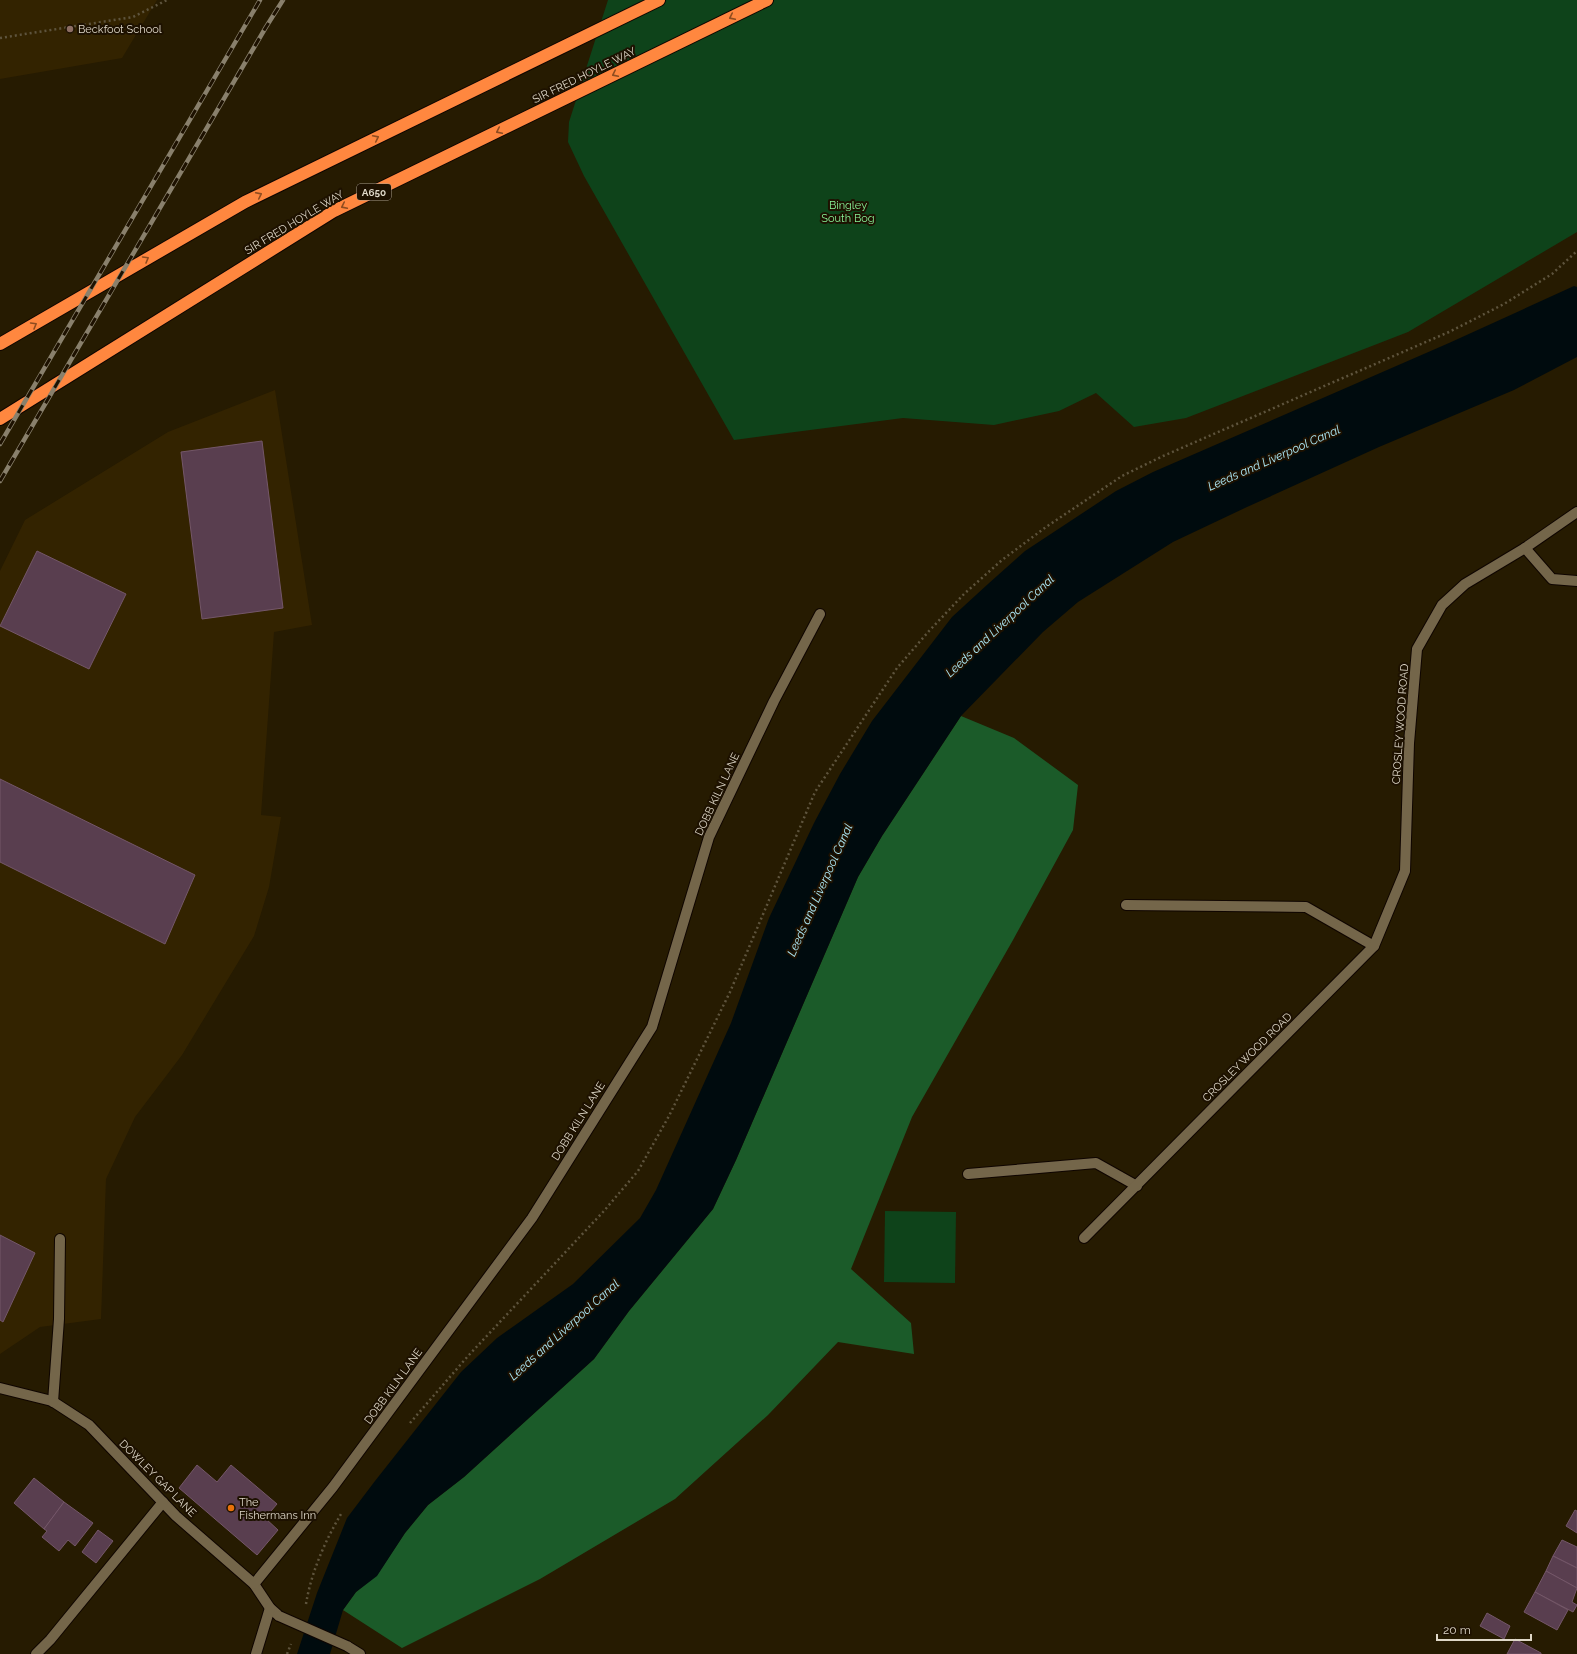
<svg xmlns="http://www.w3.org/2000/svg" width="1577" height="1654" font-family="Raleway,sans-serif">
<style>
.built{fill:#332300}
.green{fill:#0e431a}
.forest{fill:#1b5b29}
.water{fill:#000b0e}
.building{fill:#593e4f;stroke:#745769}
.lines{fill:none;stroke-linecap:round;stroke-linejoin:round}
.minor-casing{stroke:#0f0500;stroke-width:12}
.highway-casing{stroke:#0f0500;stroke-width:14}
.path{stroke:#5e543d;stroke-width:2.5;stroke-dasharray:2 3;stroke-linecap:butt}
.minor{stroke:#74664a;stroke-width:10}
.highway{stroke:#ff873f;stroke-width:12}
.rail-casing{stroke:#89806c;stroke-width:4.5}
.rail{stroke:#1d1100;stroke-width:3;stroke-dasharray:9;stroke-linecap:butt}
.minor-bridge-casing{stroke:#0f0500;stroke-width:12;stroke-linecap:butt}
.minor-bridge{stroke:#74664a;stroke-width:10}
.oneway{stroke:#8e4c20}
.education-dot{fill:#8d6e63;stroke:#1d1100;stroke-width:1.5}
.food-dot{fill:#e8710a;stroke:#1d1100;stroke-width:1.5}
.labels{text-anchor:middle;stroke-width:4;stroke-linejoin:round;paint-order:stroke}
.shield{fill:#1d1100;stroke:#a59c8c;stroke-width:1}
.shield-label{font-size:10px;font-weight:bold;fill:#dfd8c8}
.poi-label{font-size:11px;fill:#dfd8c8;stroke:#1d1100;text-anchor:start}
.street-label{font-size:11px;fill:#dfd8c8;stroke:#1d1100}
.park-label{font-size:11px;fill:#88f398;stroke:#1d1100}
.water-label{font-size:12px;font-style:italic;fill:#ade9f7;stroke:#1d1100}
</style>
<rect width="100%" height="100%" fill="#261b01"/>
<g class="built">
<path d="M0,0h157l-35,58 -122,21z"/>
<path d="M275,390l37,235 -38,7 -13,183 20,2 -12,70 -15,49 -72,119 -47,62 -29,62 -5,140 -61,8 -40,27v-783l25,-51 143,-88z"/>
</g>
<g class="green">
<path d="M608,0h969v232l-169,100 -222,86 -52,9 -38,-34 -37,18 -65,14 -91,-7 -169,22 -150,-264 -16,-34 1,-20z"/>
<path d="M885,1211l71,1 -1,71 -71,-1z"/>
</g>
<path class="forest" d="M961,716l53,22 64,47 -5,45 -60,110 -101,177 -61,152 60,54 3,31 -76,-12 -70,73 -93,84 -135,80 -138,69 -59,-38 13,-18 21,-17 28,-42 23,-28 36,-28 130,-118 35,-48 84,-102 23,-49 122,-283 24,-41z"/>
<path class="water" d="M1574,286l3,1v70l-63,33 -135,57 -132,60 -74,35 -95,60 -35,30 -82,84 -79,120 -24,41 -122,283 -23,49 -84,102 -35,48 -130,118 -36,28 -23,28 -28,43 -21,16 -13,18 -13,44h-33l20,-61 30,-75 28,-37 86,-109 36,-34 76,-54 67,-66 16,-28 75,-167 38,-105 45,-95 26,-49 32,-53 80,-104 36,-33 37,-33 91,-60 37,-19 296,-129z"/>
<g class="building">
<path d="M262,441l21,167 -81,11 -21,-167z"/>
<path d="M37,551l89,43 -37,75 -89,-43z"/>
<path d="M0,779l195,96 -30,69 -165,-82z"/>
<path d="M0,1235l35,18 -32,69 -3,-2z"/>
<path d="M197,1465l20,17 14,-17 46,39 -12,14 13,12 -21,25 -78,-67z"/>
<path d="M34,1478l30,24 -20,27 -30,-26z"/>
<path d="M64,1502l29,21 -18,23 -7,-6 -9,11 -17,-14 5,-6 -3,-2z"/>
<path d="M1575,1510l2,1v22l-11,-7z"/>
<path d="M98,1530l15,11 -17,22 -14,-11z"/>
<path d="M1562,1540l15,7v21l-24,-12z"/>
<path d="M1553,1556l24,12v20l-31,-17z"/>
<path d="M1546,1571l31,17 -5,14 5,3 -4,7 -38,-20z"/>
<path d="M1535,1592l33,18 -11,20 -33,-18z"/>
<path d="M1487,1613l23,13 -6,13 -24,-13z"/>
<path d="M1515,1639l26,14v1h-34z"/>
</g>
<g class="lines">
<defs>
<g id="minor">
<path d="M1525,548l27,31 25,2"/>
<path d="M1126,905l180,2 68,39"/>
<path d="M968,1174l128,-11 41,23"/>
<path d="M1084,1238l290,-292 31,-75 4,-128 8,-94 25,-44 23,-21 60,-36 52,-36"/>
<path d="M0,1388l52,13 37,24 87,91 78,68 16,24 9,8"/>
<path d="M53,1402l6,-83 1,-80"/>
<path d="M254,1584l79,-97 199,-269 120,-191 57,-190 65,-136 46,-87"/>
<path d="M347,1646l13,8"/>
<path d="M36,1654l14,-14 113,-138"/>
<path d="M256,1654l14,-46"/>
</g>
<g id="highway">
<path d="M0,344l245,-142 414,-202"/>
<path d="M0,419l334,-208 433,-211"/>
</g>
</defs>
<use href="#minor" class="minor-casing"/>
<use href="#highway" class="highway-casing"/>
<g class="path">
<path d="M0,38l133,-21 34,-17"/>
<path d="M410,1423l58,-67 135,-144 35,-41 31,-55 61,-124 85,-200 82,-124 32,-37 35,-37 38,-34 44,-33 76,-51 41,-20 286,-124 55,-28 48,-30 25,-23"/>
<path d="M306,1604c5,-31 19,-63 35,-90"/>
<path d="M287,1654l4,-10"/>
</g>
<use href="#minor" class="minor"/>
<use href="#highway" class="highway"/>
<defs>
<g id="rail">
<path d="M0,444l260,-444"/>
<path d="M0,481l266,-454 17,-27"/>
</g>
</defs>
<use href="#rail" class="rail-casing"/>
<use href="#rail" class="rail"/>
<defs>
<path id="minor-bridge" d="M279,1616l68,30"/>
</defs>
<use href="#minor-bridge" class="minor-bridge-casing"/>
<use href="#minor-bridge" class="minor-bridge"/>
</g>
<defs><path id="oneway-chevron" d="M-2-3.5L2.5 0L-2 3.5" fill="none" stroke-width="1.6" stroke-linecap="round" stroke-linejoin="round"/></defs>
<g class="oneway">
<use href="#oneway-chevron" transform="translate(732 17) rotate(154)"/>
<use href="#oneway-chevron" transform="translate(615 74) rotate(154)"/>
<use href="#oneway-chevron" transform="translate(499 131) rotate(154)"/>
<use href="#oneway-chevron" transform="translate(376 138) rotate(-26)"/>
<use href="#oneway-chevron" transform="translate(259 195) rotate(-26)"/>
<use href="#oneway-chevron" transform="translate(344 206) rotate(154)"/>
<use href="#oneway-chevron" transform="translate(146 259) rotate(-30)"/>
<use href="#oneway-chevron" transform="translate(34 325) rotate(-30)"/>
</g>
<circle class="education-dot" cx="70" cy="29" r="4"/>
<circle class="food-dot" cx="231" cy="1508" r="4"/>
<g class="labels">
<rect class="shield" x="357" y="184" width="34" height="16" rx="3"/>
<g class="shield-label">
<text x="374" y="196">A650</text>
</g>
<g class="poi-label">
<text x="78" y="33">Beckfoot School</text>
<text x="239" y="1506">The<tspan x="239" dy="13">Fishermans Inn</tspan></text>
</g>
<g class="street-label">
<text transform="translate(584 75) rotate(-26)" y="4">SIR FRED HOYLE WAY</text>
<text transform="translate(294 222) rotate(-31)" y="4">SIR FRED HOYLE WAY</text>
<text transform="translate(1400 724) rotate(-86)" y="4">CROSLEY WOOD ROAD</text>
<text transform="translate(717 794) rotate(-65)" y="4">DOBB KILN LANE</text>
<text transform="translate(1247 1057) rotate(-45)" y="4">CROSLEY WOOD ROAD</text>
<text transform="translate(578 1121) rotate(-58)" y="4">DOBB KILN LANE</text>
<text transform="translate(393 1386) rotate(-54)" y="4">DOBB KILN LANE</text>
<text transform="translate(158 1478) rotate(45)" y="4">DOWLEY GAP LANE</text>
</g>
<g class="park-label">
<text x="848" y="209">Bingley<tspan x="848" dy="13">South Bog</tspan></text>
</g>
<g class="water-label">
<text transform="translate(1274 458) rotate(-24)" y="4">Leeds and Liverpool Canal</text>
<text transform="translate(1000 626) rotate(-43)" y="4">Leeds and Liverpool Canal</text>
<text transform="translate(820 890) rotate(-66)" y="4">Leeds and Liverpool Canal</text>
<text transform="translate(564 1330) rotate(-42)" y="4">Leeds and Liverpool Canal</text>
</g>
</g>
<path d="M1437 1634v6h94v-6" fill="none" stroke="#dfd8c8" stroke-width="2"/>
<text x="1443" y="1634" font-size="12" fill="#dfd8c8" stroke="#1d1100" stroke-width="3" paint-order="stroke">20 m</text>
</svg>
